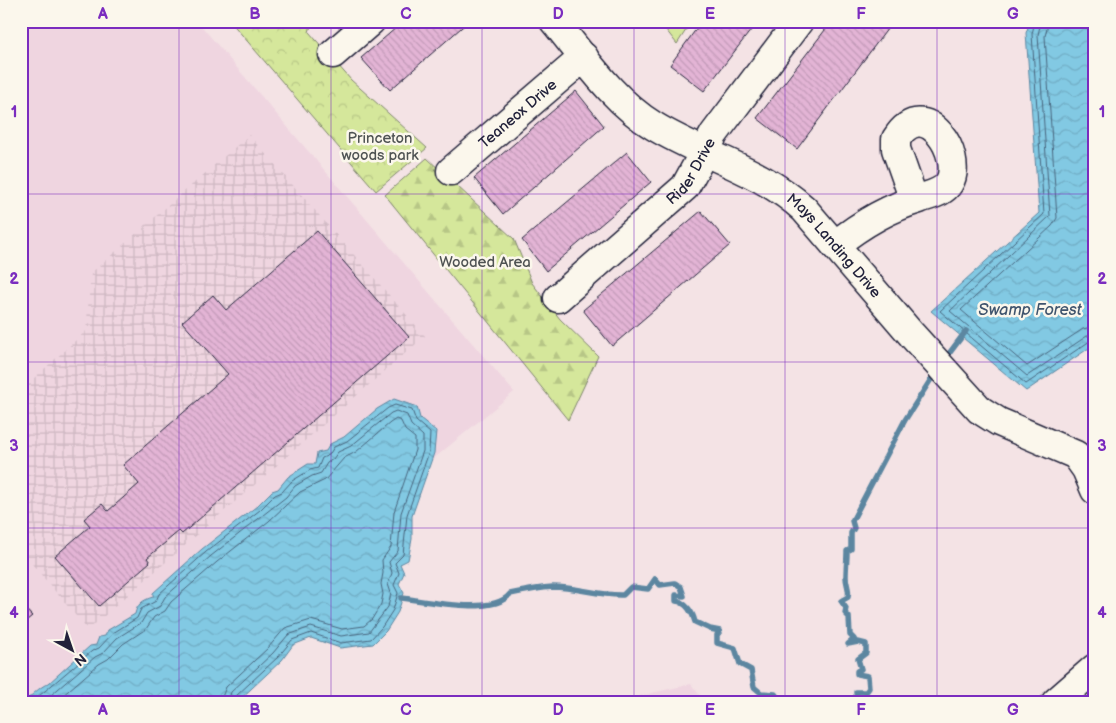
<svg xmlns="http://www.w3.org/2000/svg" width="1116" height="723" font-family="'Balsamiq Sans',sans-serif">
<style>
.built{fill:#efd5e0}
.industrial{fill:url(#industrial-grid)}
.forest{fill:url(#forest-firs);stroke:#7c846b}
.park{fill:url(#park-crowns);stroke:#7c846b}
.water{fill:url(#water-waves);stroke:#5c86a0}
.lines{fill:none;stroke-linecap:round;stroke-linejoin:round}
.shore{stroke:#48657e;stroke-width:1}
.stream{stroke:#5c86a0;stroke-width:5.5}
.building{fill:url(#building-back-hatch);stroke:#22223b}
.minor-casing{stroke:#22223b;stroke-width:31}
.minor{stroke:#fbf7ec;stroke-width:28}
.grid{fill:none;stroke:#7b2cbf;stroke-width:1;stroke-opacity:0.55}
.labels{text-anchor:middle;stroke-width:5;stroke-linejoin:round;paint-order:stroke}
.street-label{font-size:15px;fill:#22223b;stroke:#fbf7ec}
.park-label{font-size:15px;fill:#4f5353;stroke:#fbf7ec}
.water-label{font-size:16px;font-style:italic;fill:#3f546d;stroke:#fbf7ec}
.neatline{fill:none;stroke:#7b2cbf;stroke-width:2}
.grid-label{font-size:16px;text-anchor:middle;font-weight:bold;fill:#7b2cbf}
</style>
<defs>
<pattern id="industrial-grid" width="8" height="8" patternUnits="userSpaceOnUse" patternTransform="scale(1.25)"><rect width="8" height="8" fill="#efd5e0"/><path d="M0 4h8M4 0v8" fill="none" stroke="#cdb7c1"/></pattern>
<pattern id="forest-firs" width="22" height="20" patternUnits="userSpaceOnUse" patternTransform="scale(1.25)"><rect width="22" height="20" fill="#d5e79b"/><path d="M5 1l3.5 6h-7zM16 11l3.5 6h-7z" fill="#b7c686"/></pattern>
<pattern id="park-crowns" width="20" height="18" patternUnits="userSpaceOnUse" patternTransform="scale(1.25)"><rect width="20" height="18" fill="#d5e79b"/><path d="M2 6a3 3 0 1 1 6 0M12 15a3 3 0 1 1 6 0" fill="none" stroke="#b7c686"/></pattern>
<pattern id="water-waves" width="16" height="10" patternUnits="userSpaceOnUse" patternTransform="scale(1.25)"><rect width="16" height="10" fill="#82c9e3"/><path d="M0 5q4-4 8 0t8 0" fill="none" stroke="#70acc4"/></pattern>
<pattern id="building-back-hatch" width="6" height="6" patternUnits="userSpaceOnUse" patternTransform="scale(1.25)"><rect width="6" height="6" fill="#e3b4d5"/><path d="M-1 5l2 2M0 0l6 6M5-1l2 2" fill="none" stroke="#c29ab8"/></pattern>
</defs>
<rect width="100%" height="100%" fill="#f4e3e5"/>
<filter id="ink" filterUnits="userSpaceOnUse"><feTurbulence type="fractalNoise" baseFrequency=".02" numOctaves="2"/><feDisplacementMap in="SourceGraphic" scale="10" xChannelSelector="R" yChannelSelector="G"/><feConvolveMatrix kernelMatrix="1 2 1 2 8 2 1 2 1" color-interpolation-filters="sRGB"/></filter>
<g filter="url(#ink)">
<g class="built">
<path d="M21,21h176l317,371 -373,310h-120z"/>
<path d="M691,684l14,18h-92z"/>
</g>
<path class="industrial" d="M249,135l176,201 -337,294 -67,-79v-161l65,-59 5,-58z"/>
<path class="forest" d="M427,158l87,81 18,44 28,36 38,37 -30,64 -183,-225z"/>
<g class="park">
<path d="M230,21h76l5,5 -2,6 42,48 76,68 -51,43z"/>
<path d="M659,21h33l-15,23z"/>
</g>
<g class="water">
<path d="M1030,21h65v323l-69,47 -95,-80 108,-98 -13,-180z"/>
<path d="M394,399l23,8 3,11 16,13 -2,22 -22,63v23l-4,21 -8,4 4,9 -5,11 5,9 -6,19 -12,19 -13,13 -33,4 -29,-10 -18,7 -11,15 -45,42h-214c9,-6 16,-15 26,-19l41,-37 6,-1 3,-8 6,-1 3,-6 27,-16c2,-10 8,-14 18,-17v-4l49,-44 55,-43 15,-15 6,-2 10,-12 20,-13h7l2,-11 9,-2 4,-7 14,-7 33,-28z"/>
</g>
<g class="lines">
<g class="shore">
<path d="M1035,21l-3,13 12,180 -104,97 86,73 64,-43 5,-1"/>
<path d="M1041,21l-3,14 12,181 -100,95 77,65 60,-40 8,-2"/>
<path d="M1049,21l-4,15 12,182 -5,8 -91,84 66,56 56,-37 12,-3"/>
<path d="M32,702l60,-51 7,-3 14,-15 24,-15 4,-9 15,-8 3,-7 47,-42 54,-42 15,-15 7,-3 10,-11 18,-11 8,-2 4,-10 7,-3 5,-8 13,-6 41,-33 7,-3 17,5 4,11 14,12 -1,19 -22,63 -4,40 -8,8 4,10 -5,12 4,8 -5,17 -11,17 -11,12 -30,4 -30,-10 -19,7 -14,17 -42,39 -2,6"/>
<path d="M43,702l52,-45 8,-4 14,-15 24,-15 6,-10 13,-7 5,-9 46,-41 75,-59 9,-11 17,-10 9,-3 6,-10 6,-4 5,-7 13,-6 40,-33 5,-2 11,4 4,10 12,11v15l-22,62 -3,38 -9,11 3,11 -4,11 3,9 -3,14 -19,25 -28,4 -30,-9 -23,8 -15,18 -42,39 -3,10"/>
<path d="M53,702l8,-5 38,-33 9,-5 15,-15 23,-15 8,-12 11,-6 6,-9 46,-40 52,-41 31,-29 25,-12 19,-22 12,-6 34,-29 6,-4 5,2 4,9 10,8v12l-21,62 -3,35 -9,13 1,13 -2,11 2,10 -2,10 -9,15 -8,7 -22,3 -31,-9 -26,8 -17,20 -42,39 -6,15"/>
</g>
<g class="stream">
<path d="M945,359l21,-28"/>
<path d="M401,598c27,3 92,18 109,-4 14,-3 29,-6 43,-7 23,0 47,9 70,8l8,-8 17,2 7,-10 5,6 15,-2 6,4 3,9 -8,-1v6c10,1 17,12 19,21l15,7 10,2 -3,4v8l18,5 5,16 11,6 3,17 7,6 14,1 6,8"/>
<path d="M857,702l-1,-10h10l3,-4 -1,-12 -11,-2v-3l4,-2 -3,-10 8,-6v-9l-8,-2 -10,2 6,-5 -4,-4 -1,-18 -4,-4 1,-5 -5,-7 7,-4c2,-8 -2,-12 -2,-20 0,-9 1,-17 1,-26l4,-2v-16l3,-5 -2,-7 53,-101 30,-47"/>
</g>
</g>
<g class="building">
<path d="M404,21h65l-79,69 -29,-32z"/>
<path d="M702,21h56l-54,70 -34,-26z"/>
<path d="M832,21h55l4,3 -94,125 -40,-31z"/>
<path d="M576,91l28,35 -101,88 -29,-36z"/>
<path d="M627,152l24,30 -105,89 -24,-31z"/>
<path d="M701,211l29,34 -118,101 -29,-36z"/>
<path d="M317,231l92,106 -227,197 -3,-3 -32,27 3,4 -51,44 -44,-50 35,-30 -6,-7 18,-15 6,7 31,-27 -16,-19 105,-91 -46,-52 31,-27 13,15z"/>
<path d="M21,604l11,12 -11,9z"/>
</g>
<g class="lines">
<defs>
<g id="minor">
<path id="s1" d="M554,21c30,36 59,80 100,105 49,30 106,43 150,83l108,126 68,75 19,12 77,33 10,14 9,21"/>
<path d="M333,54l38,-33"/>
<path id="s2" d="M451,171l133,-114"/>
<path d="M835,245c25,-20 53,-37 84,-46 10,-4 24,-6 30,-16 16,-26 -24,-91 -53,-44v10l18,51"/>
<path id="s3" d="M558,298l127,-111 29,-53 85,-113"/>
<path d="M1056,702l39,-34"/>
</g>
</defs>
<use href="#minor" class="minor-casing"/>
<use href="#minor" class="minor"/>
</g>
</g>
<path class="grid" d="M179,21v681M331,21v681M482,21v681M634,21v681M785,21v681M937,21v681M21,194h1074M21,362h1074M21,528h1074"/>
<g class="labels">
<g class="street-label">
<text dy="5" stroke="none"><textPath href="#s2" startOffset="88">Teaneox Drive</textPath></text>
<text dy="5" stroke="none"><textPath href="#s3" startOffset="185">Rider Drive</textPath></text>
<text dy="5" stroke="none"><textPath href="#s1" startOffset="365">Mays Landing Drive</textPath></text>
</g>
<g class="park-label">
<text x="380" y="143">Princeton<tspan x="380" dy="17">woods park</tspan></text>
<text x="485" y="267">Wooded Area</text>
</g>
<g class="water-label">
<text x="1030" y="315">Swamp Forest</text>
</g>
</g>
<rect width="1116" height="723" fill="none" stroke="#fbf7ec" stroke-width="55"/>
<g transform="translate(72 650) rotate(140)" stroke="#fbf7ec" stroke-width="4" paint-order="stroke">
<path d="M0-4L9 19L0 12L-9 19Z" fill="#22223b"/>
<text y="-8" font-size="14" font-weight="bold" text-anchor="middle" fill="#22223b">N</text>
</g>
<rect x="28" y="28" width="1060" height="668" class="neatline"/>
<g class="grid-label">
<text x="103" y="19">A</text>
<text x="255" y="19">B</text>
<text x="406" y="19">C</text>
<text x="558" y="19">D</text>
<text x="710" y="19">E</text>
<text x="861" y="19">F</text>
<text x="1013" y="19">G</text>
<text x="14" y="117">1</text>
<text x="1102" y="117">1</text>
<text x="14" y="284">2</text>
<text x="1102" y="284">2</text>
<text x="14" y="451">3</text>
<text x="1102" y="451">3</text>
<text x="14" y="618">4</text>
<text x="1102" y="618">4</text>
<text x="103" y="715">A</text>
<text x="255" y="715">B</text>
<text x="406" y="715">C</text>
<text x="558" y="715">D</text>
<text x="710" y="715">E</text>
<text x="861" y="715">F</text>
<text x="1013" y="715">G</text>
</g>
</svg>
